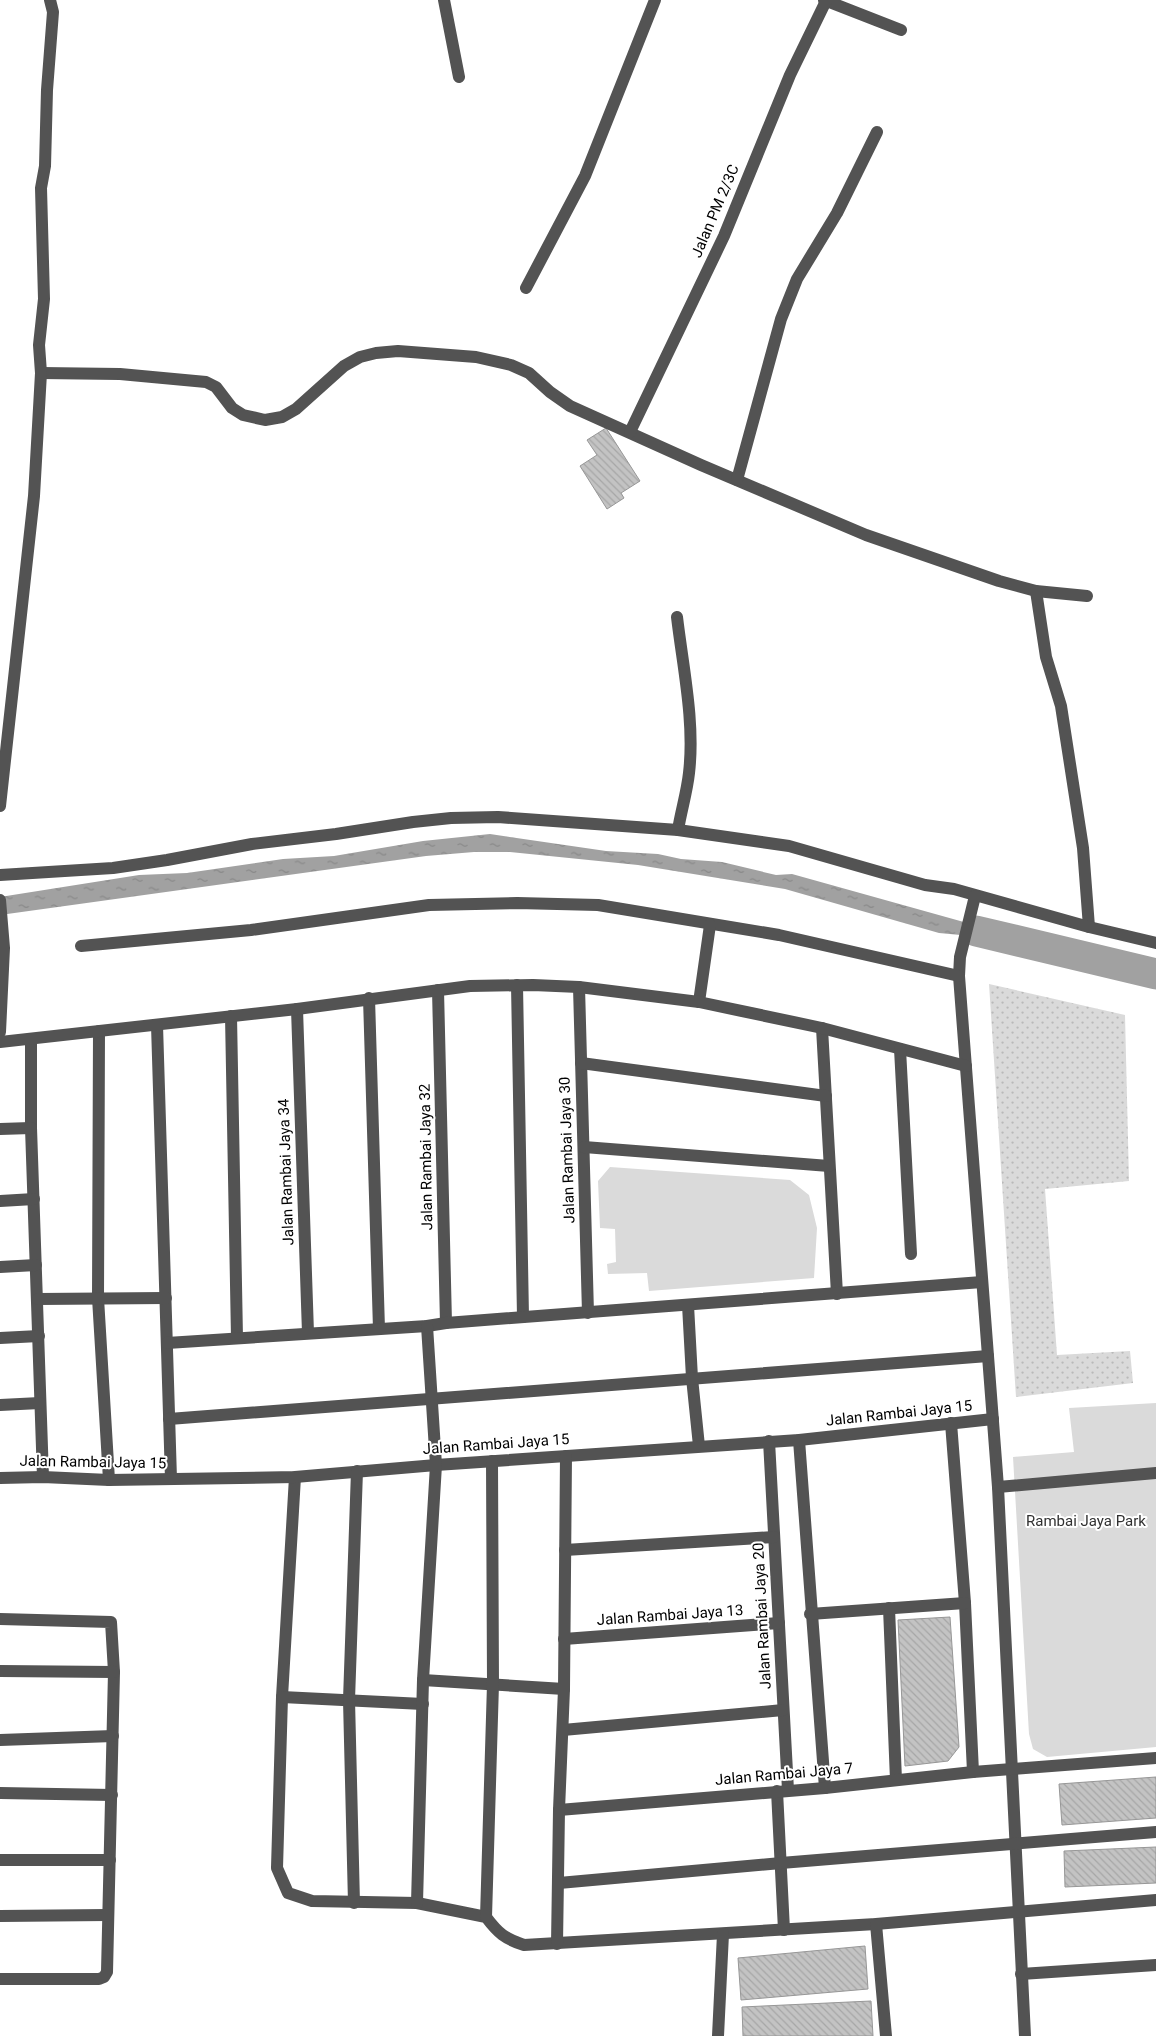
<svg xmlns="http://www.w3.org/2000/svg" width="1156" height="2036" font-family="Roboto,sans-serif">
<style>
.grass{fill:url(#grass-dots)}
.green{fill:#dadada}
.water{fill:url(#water-ripples)}
.lines{fill:none;stroke-linecap:round;stroke-linejoin:round}
.river{stroke:#a1a1a1;stroke-width:31}
.building{fill:url(#building-back-hatch);stroke:#979797}
.minor{stroke:#535353;stroke-width:12}
.labels{text-anchor:middle;stroke-width:4;stroke-linejoin:round;paint-order:stroke}
.street-label{font-size:15px;fill:#000;stroke:#fff}
.park-label{font-size:15px;fill:#313131;stroke:#fff}
</style>
<defs>
<pattern id="grass-dots" width="8" height="8" patternUnits="userSpaceOnUse" patternTransform="scale(1.25)"><rect width="8" height="8" fill="#dadada"/><path d="M2 2h.1M6 6h.1" fill="none" stroke="#b9b9b9" stroke-width="1.8" stroke-linecap="round"/></pattern>
<pattern id="water-ripples" width="26" height="14" patternUnits="userSpaceOnUse" patternTransform="scale(1.25)"><rect width="26" height="14" fill="#a1a1a1"/><path d="M2 4q2-2 4 0t4 0M15 11q2-2 4 0t4 0" fill="none" stroke="#898989"/></pattern>
<pattern id="building-back-hatch" width="6" height="6" patternUnits="userSpaceOnUse" patternTransform="scale(1.25)"><rect width="6" height="6" fill="#c3c3c3"/><path d="M-1 5l2 2M0 0l6 6M5-1l2 2" fill="none" stroke="#a6a6a6"/></pattern>
</defs>
<rect width="100%" height="100%" fill="#fff"/>
<path class="grass" d="M989,984l136,31 4,166 -84,8 12,166 73,-4 3,32 -117,14z"/>
<g class="green">
<path d="M610,1167l180,13 19,15 8,33 -3,50 -165,13 -2,-18 -39,1 -1,-10 9,-2 -1,-33 -15,-1 -2,-47z"/>
<path d="M1156,1403v344l-109,10 -14,-8 -4,-15 -16,-277 61,-5 -5,-44z"/>
</g>
<path class="water" d="M490,834l116,17 52,3 23,5 41,3 54,13 16,-1 204,57 -3,7 -54,-5 -154,-44 -147,-24 -128,-13h-36l-48,4 -426,59v-18l139,-22 48,-2 96,-14 51,-3 89,-15z"/>
<g class="lines">
<path class="river" d="M976,931l180,43"/>
</g>
<g class="building">
<path d="M606,428l34,53 -19,12 3,5 -17,11 -27,-43 17,-11 -10,-15z"/>
<path d="M950,1617l9,130 -11,14 -43,5 -7,-146z"/>
<path d="M1156,1777v41l-94,7 -3,-41z"/>
<path d="M1156,1847v36l-91,4 -1,-36z"/>
<path d="M865,1946l3,43 -127,11 -3,-42z"/>
<path d="M871,2001l2,35h-130l-1,-29z"/>
</g>
<g class="lines">
<g class="minor">
<path d="M444,0l15,77"/>
<path d="M824,0l77,30"/>
<path d="M526,288l59,-112 70,-176"/>
<path d="M41,373l79,1 86,8 10,5 16,21 11,7 22,5 17,-3 14,-8 48,-43 16,-9 16,-4 22,-2 78,6 35,8 18,8 21,19 20,14 131,59 165,70 133,46 37,10 51,5"/>
<path d="M630,432l94,-196 66,-161 36,-74"/>
<path d="M737,480l44,-161 16,-40 40,-66 40,-81"/>
<path d="M1036,591l10,66 15,49 22,142 6,79"/>
<path d="M677,617c6,51 18,105 12,156 -2,19 -8,38 -11,57"/>
<path d="M0,806l34,-310 7,-123 -2,-28 5,-46 -3,-111 4,-22 2,-76 6,-78 -3,-12"/>
<path d="M0,875l113,-7 54,-8 85,-16 84,-10 77,-12 38,-4 47,-1 180,13 111,16 136,39 29,4 135,38 67,16"/>
<path d="M975,896l-15,61 -1,19 39,511 27,549"/>
<path d="M0,900l4,48 -4,84"/>
<path d="M81,946l170,-16 178,-25 88,-2 81,2 181,30 180,41"/>
<path d="M517,985l6,332"/>
<path d="M579,987l9,326"/>
<path d="M438,990l8,333"/>
<path d="M369,998l10,331"/>
<path d="M699,1002l11,-77"/>
<path d="M297,1009l11,324"/>
<path d="M231,1016l6,322"/>
<path d="M157,1025l14,454"/>
<path d="M822,1028l15,266"/>
<path d="M99,1031l-1,267 11,182"/>
<path d="M31,1039v89l12,349"/>
<path d="M0,1042l297,-33 173,-23 63,-1 46,2 120,15 123,26 144,38"/>
<path d="M900,1049l11,205"/>
<path d="M581,1063l245,33"/>
<path d="M0,1129l31,-1"/>
<path d="M584,1147l245,19"/>
<path d="M0,1201l34,-2"/>
<path d="M0,1267l36,-2"/>
<path d="M38,1299l128,-1"/>
<path d="M688,1305l4,73 7,68"/>
<path d="M0,1338l39,-2"/>
<path d="M167,1343l260,-17 19,-3 536,-41"/>
<path d="M0,1405l40,-2"/>
<path d="M169,1419l819,-63"/>
<path d="M951,1423l14,180 8,169"/>
<path d="M799,1440l26,348"/>
<path d="M769,1441l19,349"/>
<path d="M295,1477l-13,220 -5,171 11,25 24,8 105,2 69,14c12,16 19,22 38,28l352,-21 280,-24"/>
<path d="M0,1478l43,-1 66,3 186,-3 141,-12 363,-25 194,-21"/>
<path d="M998,1487l158,-14"/>
<path d="M565,1550l209,-13"/>
<path d="M889,1608l7,172"/>
<path d="M810,1614l155,-11"/>
<path d="M0,1619l111,3 3,50 -7,300 -3,5 -5,2h-99"/>
<path d="M564,1639l215,-16"/>
<path d="M0,1671l114,1"/>
<path d="M423,1680l141,9"/>
<path d="M282,1697l141,7"/>
<path d="M563,1730l220,-20"/>
<path d="M0,1740l113,-4"/>
<path d="M777,1791l7,139"/>
<path d="M0,1793l112,2"/>
<path d="M559,1810l266,-22 148,-16 183,-14"/>
<path d="M0,1860h110"/>
<path d="M559,1883l222,-20 375,-31"/>
<path d="M354,1903l-5,-203 8,-229"/>
<path d="M417,1903l6,-223 13,-215 -9,-139"/>
<path d="M0,1916l108,-1"/>
<path d="M486,1917l7,-233 -1,-223"/>
<path d="M876,1924l10,112"/>
<path d="M557,1944l2,-134 5,-121 2,-233"/>
<path d="M1021,1974l135,-9"/>
<path d="M718,2036l5,-102"/>
</g>
</g>
<g class="labels">
<g class="street-label">
<text transform="translate(715 211) rotate(-67)" y="5">Jalan PM 2/3C</text>
<text transform="translate(567 1150) rotate(-92)" y="5">Jalan Rambai Jaya 30</text>
<text transform="translate(426 1157) rotate(-91)" y="5">Jalan Rambai Jaya 32</text>
<text transform="translate(286 1172) rotate(-92)" y="5">Jalan Rambai Jaya 34</text>
<text transform="translate(899 1413) rotate(-6)" y="5">Jalan Rambai Jaya 15</text>
<text transform="translate(496 1444) rotate(-4)" y="5">Jalan Rambai Jaya 15</text>
<text transform="translate(93 1462) rotate(1)" y="5">Jalan Rambai Jaya 15</text>
<text transform="translate(670 1615) rotate(-4)" y="5">Jalan Rambai Jaya 13</text>
<text transform="translate(762 1616) rotate(-93)" y="5">Jalan Rambai Jaya 20</text>
<text transform="translate(784 1774) rotate(-5)" y="5">Jalan Rambai Jaya 7</text>
</g>
<g class="park-label">
<text x="1086" y="1526">Rambai Jaya Park</text>
</g>
</g>
</svg>
